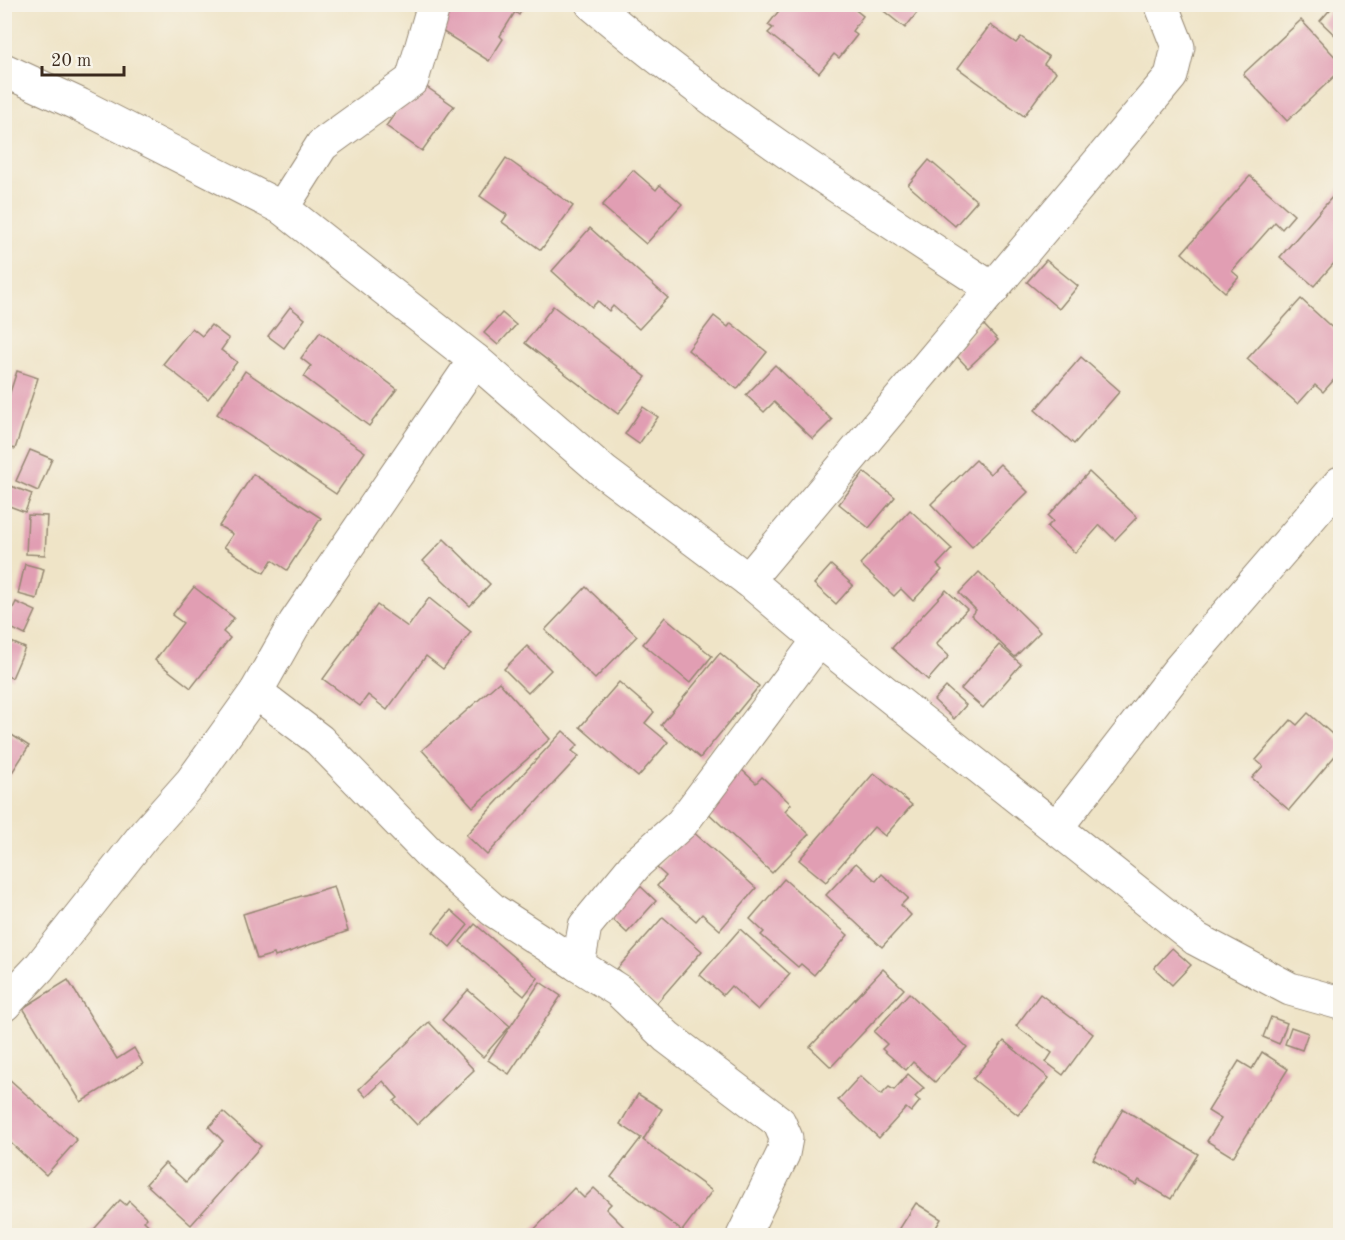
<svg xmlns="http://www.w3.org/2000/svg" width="1345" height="1240" font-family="'Old Standard TT',serif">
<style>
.building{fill:#e19eb3}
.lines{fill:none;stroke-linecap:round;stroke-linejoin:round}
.minor-casing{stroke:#958772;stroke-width:35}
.minor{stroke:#fff;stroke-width:33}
</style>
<rect width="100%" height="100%" fill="#f7f3e8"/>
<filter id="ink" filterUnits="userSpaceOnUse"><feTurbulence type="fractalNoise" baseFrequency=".0167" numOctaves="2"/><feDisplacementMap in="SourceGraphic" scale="12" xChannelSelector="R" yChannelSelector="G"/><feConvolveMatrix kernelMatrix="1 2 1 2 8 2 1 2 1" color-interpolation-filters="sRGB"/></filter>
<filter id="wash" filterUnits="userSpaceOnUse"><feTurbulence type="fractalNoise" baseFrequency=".008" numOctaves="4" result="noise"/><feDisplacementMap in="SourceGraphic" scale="24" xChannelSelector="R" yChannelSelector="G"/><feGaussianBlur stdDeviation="1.35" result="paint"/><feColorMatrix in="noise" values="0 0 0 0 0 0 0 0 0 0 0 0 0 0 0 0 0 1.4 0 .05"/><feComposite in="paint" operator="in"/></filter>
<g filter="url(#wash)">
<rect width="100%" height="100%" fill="#efe4c7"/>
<g id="blocks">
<g class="building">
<path d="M452,4h73l-6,11 -4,-3 -15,24 3,3 -14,22 -52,-33z"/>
<path d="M784,4h64l15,12 -11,15 5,4 -18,23 -5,-4 -15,19 -51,-40 5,-5 -5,-3z"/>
<path d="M875,4h49l-19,24z"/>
<path d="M1335,4l5,4v32l-20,-19z"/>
<path d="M1301,20l39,42v9l-53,50 -44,-47z"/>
<path d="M990,25l26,18 5,-6 28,20 -5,7 12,8 -32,44 -66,-48z"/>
<path d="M418,81l36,25 -32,45 -36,-25z"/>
<path d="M506,158l67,48 -32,44 -39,-28 5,-7 -27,-19z"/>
<path d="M929,160l48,41 -22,25 -47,-41z"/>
<path d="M633,170l23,20 4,-5 22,19 -36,40 -44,-38z"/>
<path d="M1250,176l44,39 -12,14 -7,-7 -43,49 7,6 -14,15 -43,-39z"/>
<path d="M1340,188v79l-5,-5 -21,24 -34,-29z"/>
<path d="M590,228l78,70 -29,31 -26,-23 -4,5 -11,-10 -6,6 -40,-36z"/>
<path d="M1046,260l32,26 -19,23 -32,-27z"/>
<path d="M1301,299l39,36v38l-17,19 -8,-7 -17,19 -51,-45z"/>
<path d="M553,306l93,71 -28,37 -93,-71z"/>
<path d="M290,307l15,12 -21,29 -16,-12z"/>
<path d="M502,313l14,12 -18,20 -14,-12z"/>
<path d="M714,316l14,11 3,-4 36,29 -30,37 -49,-39z"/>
<path d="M983,324l15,16 -30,28 -15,-16z"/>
<path d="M211,325l18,14 -8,11 16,12 -29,37 -45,-35 29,-36 10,8z"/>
<path d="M320,332l77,57 -28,37 -65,-49 7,-11 -10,-8z"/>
<path d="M1081,357l39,34 -46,53 -39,-34z"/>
<path d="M775,365l57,55 -19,19 -39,-37 -10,10 -18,-17z"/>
<path d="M17,371l21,7 -23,71 -11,-4v-34z"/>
<path d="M245,371l120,81 -29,42 -119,-80z"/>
<path d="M643,407l15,10 -19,27 -14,-10z"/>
<path d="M30,450l22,9 -14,32 -22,-10z"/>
<path d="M976,460l14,14 10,-10 28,28 -56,55 -41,-43z"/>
<path d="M864,472l31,25 -26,31 -30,-24z"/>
<path d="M1089,472l48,45 -22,23 -15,-15 -25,28 -28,-26 6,-6 -5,-5z"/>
<path d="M253,474l68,44 -34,52 -15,-10 -8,13 -40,-26 9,-13 -14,-8z"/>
<path d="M11,486l21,8 -7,18 -21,-8z"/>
<path d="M910,510l42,39 -15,16 5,5 -29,31 -12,-12 -7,7 -34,-32z"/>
<path d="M28,515l19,1 -2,39 -19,-1z"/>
<path d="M444,539l46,45 -20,22 -47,-45z"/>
<path d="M25,564l19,5 -7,30 -19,-5z"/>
<path d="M831,565l22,20 -17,19 -22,-20z"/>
<path d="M979,572l61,60 -25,25 -44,-42 5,-5 -17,-17z"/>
<path d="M194,587l40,31 -11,14 7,6 -39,50 -36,-28 28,-37 -11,-8z"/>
<path d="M586,587l51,49 -42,43 -50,-49z"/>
<path d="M946,590l21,19 -31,35 13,12 -21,24 -36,-32z"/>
<path d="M429,598l42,34 -28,37 -17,-13 -39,54 -19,-15 -8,11 -37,-27 54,-74 31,22z"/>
<path d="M16,602l20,9 -11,24 -20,-10z"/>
<path d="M665,617l47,39 -22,27 -47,-39z"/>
<path d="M4,639l21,9 -13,30 -8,-3z"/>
<path d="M999,645l22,19 -38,44 -22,-19z"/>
<path d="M527,646l24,24 -23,23 -24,-24z"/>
<path d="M720,653l39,33 -59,72 -39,-33z"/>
<path d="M499,682l51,57 -77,68 -51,-57z"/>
<path d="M619,682l35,30 -9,11 23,19 -30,35 -58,-50z"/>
<path d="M946,687l20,18 -12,14 -20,-19z"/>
<path d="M1308,713l32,28v9l-51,60 -37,-32 11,-12 -7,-6 35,-40 6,5z"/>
<path d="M4,730l25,16 -25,39z"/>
<path d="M563,731l15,14 -6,6 7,5 -92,99 -21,-20z"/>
<path d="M741,769l15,14 6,-6 29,27 -6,7 24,23 -37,39 -69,-65z"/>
<path d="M874,773l38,32 -27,31 -11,-9 -48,55 -27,-22z"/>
<path d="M691,830l65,58 -36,42 -18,-16 -6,7 -39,-35 9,-10 -9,-8z"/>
<path d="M856,863l20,18 6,-7 26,24 -7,7 10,10 -29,32 -56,-52z"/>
<path d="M784,879l64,56 -34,40 -13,-11 -3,3 -37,-32 3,-3 -14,-13z"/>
<path d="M636,882l20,19 -29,32 -21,-20z"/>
<path d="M334,886l14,45 -73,26 -1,-3 -17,5 -14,-45z"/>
<path d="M451,910l17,15 -18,22 -17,-15z"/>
<path d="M663,917l39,34 -46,53 -39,-35z"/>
<path d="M475,924l63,54 -14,18 -64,-54z"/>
<path d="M740,929l50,45 -32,36 -27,-24 -8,9 -23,-20z"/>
<path d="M1172,948l19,17 -19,20 -18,-17z"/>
<path d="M883,969l21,20 -73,78 -21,-20z"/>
<path d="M68,980l49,79 17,-11 9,16 -62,38 -58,-94z"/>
<path d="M540,982l21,14 -52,78 -21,-14z"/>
<path d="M468,990l42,36 -27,31 -41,-37z"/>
<path d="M909,993l58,54 -32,35 -22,-20 -7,8 -24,-21 5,-5 -13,-12z"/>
<path d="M1040,994l53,40 -30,41 -17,-13 6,-9 -36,-27z"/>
<path d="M1271,1017l16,6 -8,21 -16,-7z"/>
<path d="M429,1022l45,48 -57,55 -23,-24 4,-3 -15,-17 -17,16 -7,-8z"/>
<path d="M1291,1027l17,6 -6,17 -17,-6z"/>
<path d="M1004,1041l45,37 -31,37 -45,-36z"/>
<path d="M1262,1052l26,17 -55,88 -26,-16 14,-22 -13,-8 31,-50 13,8z"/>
<path d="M908,1074l16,14 -9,9 5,4 -9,11 -5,-4 -27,30 -41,-38 22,-24 21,19 8,-8 5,3z"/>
<path d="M8,1078l69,62 -31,35 -42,-38v-55z"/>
<path d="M638,1094l24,15 -19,31 69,51 -30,40 -71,-54 30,-39 -21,-14z"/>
<path d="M1123,1109l75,45 -27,45 -32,-19 -3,5 -43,-26z"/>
<path d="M223,1112l38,34 -70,79 -45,-41 19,-21 21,19 37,-41 -14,-14z"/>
<path d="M574,1188l10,10 10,-10 17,16 -5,5 27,27h-105z"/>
<path d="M120,1200l6,5 3,-4 18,17 -3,3 16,15h-72z"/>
<path d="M916,1203l25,16 -10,17h-36z"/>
<path d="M945,1228l15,8h-19z"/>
</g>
</g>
</g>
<g filter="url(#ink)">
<use href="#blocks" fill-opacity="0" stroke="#958772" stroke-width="1.5"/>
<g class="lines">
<defs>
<g id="minor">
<path d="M592,4c126,107 263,195 401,285"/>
<path d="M4,70l76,35 202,103 193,152 129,112 144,108 71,60 377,299 94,50 50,14"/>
<path d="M282,208l40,-63 90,-65 22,-76"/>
<path d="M748,580l423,-504 7,-29 -17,-43"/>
<path d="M256,692l63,48 110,113 64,57 85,55"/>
<path d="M1056,828l121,-156 163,-189"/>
<path d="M4,1005l35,-37 106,-134 47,-53 64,-89 39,-69 180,-263"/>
<path d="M743,1236l40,-82 3,-16 -7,-16 -112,-85 -48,-46 -41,-26 7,-39 52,-63 45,-40 137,-183"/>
</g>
</defs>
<use href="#minor" class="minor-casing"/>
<use href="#minor" class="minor"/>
</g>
</g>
<rect width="1345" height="1240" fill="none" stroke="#f7f3e8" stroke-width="24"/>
<path d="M42 66v9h82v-9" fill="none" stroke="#3b2a1e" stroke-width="3"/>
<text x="51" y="66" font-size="18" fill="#3b2a1e" stroke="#f7f3e8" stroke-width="4.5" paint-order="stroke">20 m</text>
</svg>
